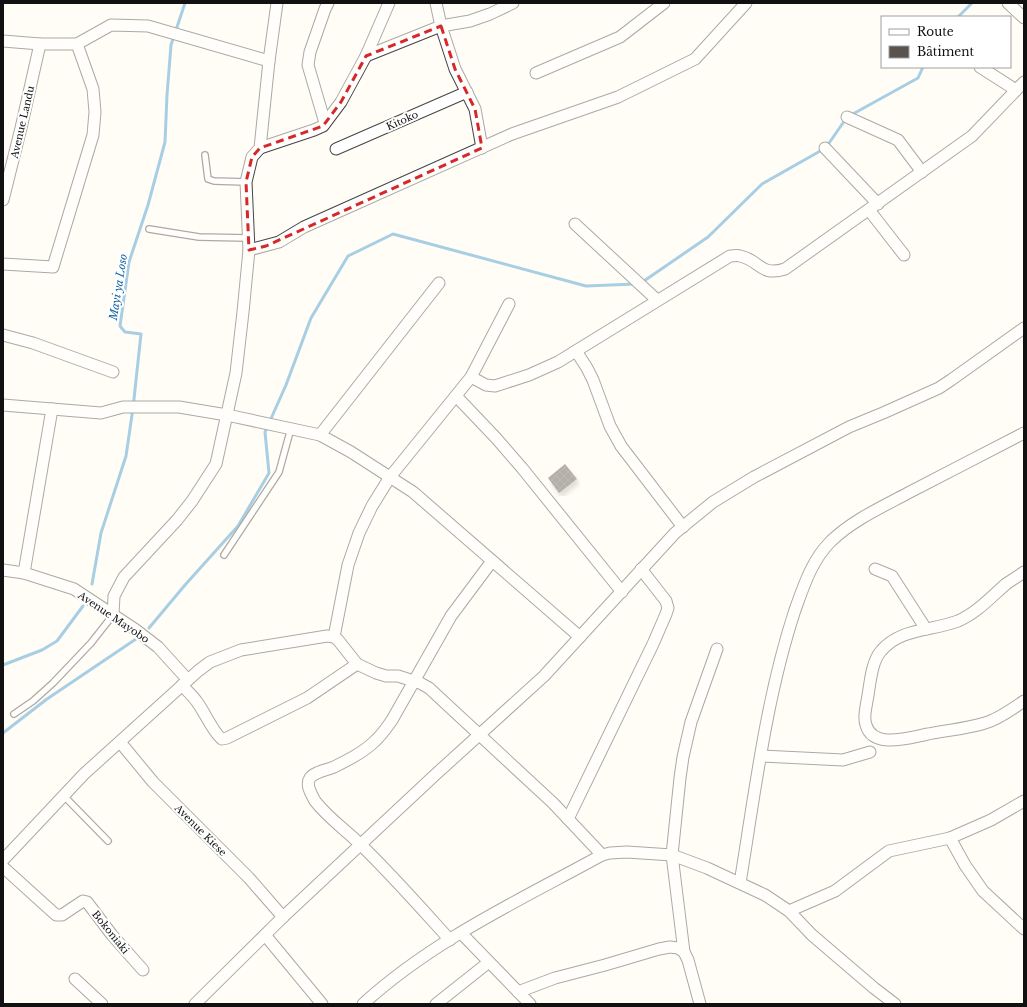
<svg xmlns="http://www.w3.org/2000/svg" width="1027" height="1007" font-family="'Libre Baskerville',serif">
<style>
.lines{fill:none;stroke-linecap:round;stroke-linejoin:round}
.stream{stroke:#3f96cf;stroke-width:3}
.building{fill:url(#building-cross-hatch);filter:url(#shadow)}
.service-casing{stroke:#444;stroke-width:8}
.minor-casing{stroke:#444;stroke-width:13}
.service{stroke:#fff;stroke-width:5.5}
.minor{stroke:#fff;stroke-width:11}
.marked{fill:none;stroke:#d62828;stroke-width:3;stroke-dasharray:8 5;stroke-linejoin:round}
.labels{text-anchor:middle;stroke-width:4;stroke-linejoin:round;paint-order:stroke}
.street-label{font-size:10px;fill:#111;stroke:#fff}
.water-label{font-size:11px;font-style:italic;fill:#1768a6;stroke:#fff}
</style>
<defs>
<pattern id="building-cross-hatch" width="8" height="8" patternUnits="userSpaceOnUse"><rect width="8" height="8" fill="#5a524d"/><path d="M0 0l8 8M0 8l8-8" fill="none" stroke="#6d6662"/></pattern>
<filter id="shadow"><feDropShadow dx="2.5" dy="4.5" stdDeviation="2" flood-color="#0004"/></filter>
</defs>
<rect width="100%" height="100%" fill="#fffdf5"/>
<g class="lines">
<g class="stream">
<path d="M958,17l14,-14"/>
<path d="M851,115l67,-37 5,-11"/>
<path d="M827,146l18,-26"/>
<path d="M641,283l67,-46 54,-53 60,-34"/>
<path d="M92,584l9,-51 25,-77 7,-48 8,-74 -16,-2 -5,-6 9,-64 19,-57 17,-63 2,-47 4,-50 14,-42"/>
<path d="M149,628l36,-43 53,-59 31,-53 -4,-41 21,-47 25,-67 37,-62 45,-22 193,52 50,-2"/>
<path d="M3,665l39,-15 15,-9 26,-35"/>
<path d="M3,733l44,-34 89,-60"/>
</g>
</g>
<path class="building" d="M565,464l12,15 -18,14 -11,-15z"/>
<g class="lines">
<defs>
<g id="service">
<path d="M205,155l3,24 6,2 32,1"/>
<path d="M149,229l50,8 49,1"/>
<path d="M224,555l55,-83 12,-44"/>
<path d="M14,714l19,-13 20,-18 38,-40 22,-28"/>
<path d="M64,796l44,45"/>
</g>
<g id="minor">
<path d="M436,3l5,23 14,43 20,40 7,39"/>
<path d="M1008,3l16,15"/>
<path d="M3,41l37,3h37l34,-19 37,1 121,35"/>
<path d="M366,56l75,-30 29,-5 20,-7 23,-11"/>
<path d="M980,67l36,23"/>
<path d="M536,73l84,-36 44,-34"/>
<path d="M847,117l51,23 24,32"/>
<path d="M325,123l-17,-58 2,-13 15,-43 3,-6"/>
<path d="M260,148l54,-18 9,-4 18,-24 25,-46 23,-53"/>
<path d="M825,148l53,56"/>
<path d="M336,149l131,-57"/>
<path d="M3,200l18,-72 19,-84"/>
<path d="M869,210l35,45"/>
<path d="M575,224l82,76"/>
<path d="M249,250l30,-8 25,-15 208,-93 106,-37 77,-38 51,-56"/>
<path d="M3,264l50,3 40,-132 2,-23 -2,-23 -16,-45"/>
<path d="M3,335l30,8 80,29"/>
<path d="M576,351l11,17 6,12 17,46 11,20 62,81"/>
<path d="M471,377l15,8 9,1 34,-11 29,-13 172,-106c3,0 7,-1 10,0 20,4 20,21 45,13l187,-133 52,-54"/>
<path d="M456,396l40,42 26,30 100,124"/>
<path d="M3,405l98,8 22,-6h56l48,8 93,20 31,17 62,40 167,145"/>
<path d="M320,435l119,-152"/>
<path d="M875,569l17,7 34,53"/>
<path d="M3,570l21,3 50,16 62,41 22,17 30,33"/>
<path d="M1024,572c-6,4 -12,8 -18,12 -15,13 -29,29 -48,37 -26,10 -58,7 -77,30 -10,11 -11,35 -14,50 -1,7 -4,16 -1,24 7,25 45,12 62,9 19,-4 38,-5 57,-11 14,-4 27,-14 39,-22"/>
<path d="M24,573l28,-164"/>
<path d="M113,615l1,-19 10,-19 53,-57 15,-19 24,-37 20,-91 7,-61 6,-62 -3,-68 6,-25 8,-9 9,-87 8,-58"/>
<path d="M334,637l14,-72 11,-32 13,-27 18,-29 81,-100 38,-73"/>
<path d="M182,685c5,6 11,11 15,17 7,9 17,32 25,37l5,-1 80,-40 50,-34"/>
<path d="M120,742l33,40 96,96 34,39"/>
<path d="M761,756l82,4 27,-8"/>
<path d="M568,819l85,-175 13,-30 2,-6 -2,-7 -25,-32"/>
<path d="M950,838l15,27 18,26 41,38"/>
<path d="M3,860l81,-86 114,-103 12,-9 31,-12 86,-14 7,1 4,3 19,24 19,9 10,3h12l22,7 9,5 124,115 49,52"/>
<path d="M3,867l53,48h6l21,-14 4,1 25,33 31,35"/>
<path d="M740,883c15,-91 26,-185 55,-273 9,-25 17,-50 36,-69 22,-21 51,-34 77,-48 39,-20 77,-40 116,-60"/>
<path d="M789,911l46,-20 54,-40 61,-13 41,-18 33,-19"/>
<path d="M461,933l69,71"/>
<path d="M265,935l57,69"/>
<path d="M450,940c-29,-32 -58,-65 -89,-95 -15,-15 -33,-27 -46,-44 -3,-6 -10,-16 -5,-23 4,-6 17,-8 24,-11 14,-7 30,-15 41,-26 7,-6 12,-14 17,-21l59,-104 41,-55"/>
<path d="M684,952l-12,-97 8,-77 3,-21 8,-35 26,-73"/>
<path d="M75,979l27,25"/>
<path d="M518,992l37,-14 50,-13 54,-16 11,-2 8,1 6,4 4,8 12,44"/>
<path d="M195,1004l88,-87 153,-143 108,-98 131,-143 38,-31 41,-25 95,-50 34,-14 56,-25 12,-8 73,-52"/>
<path d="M363,1004c70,-64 157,-104 239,-149l8,-2 17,-1 45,3 35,13 58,27 24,16 23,24 62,53 21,16"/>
<path d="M436,1004l53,-42"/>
</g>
</defs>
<use href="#service" class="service-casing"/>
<use href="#minor" class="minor-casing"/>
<use href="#service" class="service"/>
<use href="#minor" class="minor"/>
</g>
<path d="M0 0H1027V1007H0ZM441,26l14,43 20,40 7,39 -216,98 -17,4 -3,-68 6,-25 8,-9 63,-22 18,-24 25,-46z" fill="#fffdf5" fill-opacity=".55" fill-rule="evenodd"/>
<path class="marked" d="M441,26l14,43 20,40 7,39 -216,98 -17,4 -3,-68 6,-25 8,-9 63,-22 18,-24 25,-46z"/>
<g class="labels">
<g class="street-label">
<text transform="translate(402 120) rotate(-24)" y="4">Kitoko</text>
<text transform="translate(22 122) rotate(-77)" y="4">Avenue Landu</text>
<text transform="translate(114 617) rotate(34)" y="4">Avenue Mayobo</text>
<text transform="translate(201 830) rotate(45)" y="4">Avenue Kiese</text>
<text transform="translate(111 932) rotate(51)" y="4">Bokoniaki</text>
</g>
<g class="water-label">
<text transform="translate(118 287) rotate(-81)" y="4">Mayi ya Loso</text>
</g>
</g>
<rect width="1027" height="1007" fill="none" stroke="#111111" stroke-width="8"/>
<rect x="881" y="16" width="130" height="52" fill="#ffffff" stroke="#a0a0a0"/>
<rect x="889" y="29" width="20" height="6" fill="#ffffff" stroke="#a0a0a0"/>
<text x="917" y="36" font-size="12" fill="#111111">Route</text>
<rect x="889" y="46" width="20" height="12" fill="#5a524d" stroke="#a0a0a0"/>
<text x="917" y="56" font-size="12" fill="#111111">Bâtiment</text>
</svg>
